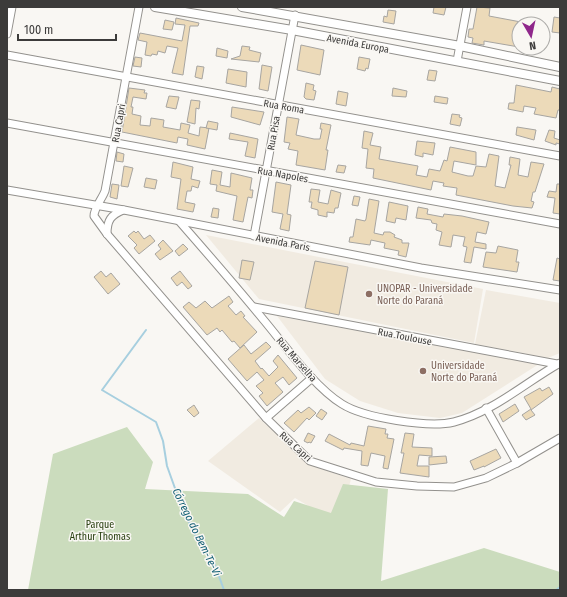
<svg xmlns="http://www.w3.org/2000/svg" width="567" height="597" font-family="'Fira Sans Condensed',sans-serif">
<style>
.built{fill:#f1ebe1}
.green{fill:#cbdcbd}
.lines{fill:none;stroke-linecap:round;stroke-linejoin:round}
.stream{stroke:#a7cfdf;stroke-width:2}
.building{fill:#ecdab9;stroke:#a7a5a1}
.minor-casing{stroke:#93918d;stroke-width:9}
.major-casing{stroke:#93918d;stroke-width:10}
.minor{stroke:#fff;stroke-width:7}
.major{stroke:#fff;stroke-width:8}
.education-dot{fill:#8d6e63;stroke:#f9f7f3;stroke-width:1.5}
.labels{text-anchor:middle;stroke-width:3;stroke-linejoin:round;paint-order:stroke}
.street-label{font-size:10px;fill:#3c3b3a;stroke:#f9f7f3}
.education-label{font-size:10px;fill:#785e54;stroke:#f9f7f3;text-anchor:start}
.park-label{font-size:10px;fill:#283f0f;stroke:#f9f7f3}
.water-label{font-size:11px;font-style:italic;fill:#125f75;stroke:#f9f7f3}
</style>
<rect width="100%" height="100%" fill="#f9f7f3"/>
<g class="built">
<path d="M206,235l277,54 -9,54 -215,-44z"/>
<path d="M486,290l74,13v50l-12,5 -73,-14z"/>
<path d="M277,316l262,48 -77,49 -22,5 -42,-5 -38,-12 -35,-22z"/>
<path d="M259,418l51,47 41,14 -12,45 -44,-26 -15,14 -72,-51z"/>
</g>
<path class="green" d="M127,427l26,35 -8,27 103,5 36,23 10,-16 37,12 12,-29 45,5 -7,92 103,-33 76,24v18h-532l25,-136z"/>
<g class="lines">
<g class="stream">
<path d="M146,330l-44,60 54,32 7,19 4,25 14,39 18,38 14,17 11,30"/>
<path d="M556,590l4,-3"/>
</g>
</g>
<g class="building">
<path d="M434,7h12l-2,8 -11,-2z"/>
<path d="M477,7l13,1 -1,8 32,6 -2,2v23l-35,-6v4l-12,-2 1,-5 -5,-1 1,-8h4z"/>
<path d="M388,10l8,1 -2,13 -11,-2 1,-6 3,1z"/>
<path d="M554,17l6,1v15l-8,-1z"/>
<path d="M176,18l23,5 -1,3h-8l-7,49 -11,-2 6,-25 -11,-2 -2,7 -7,-2 -1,4 -5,-1 -1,2 -6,-1 2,-13 -9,-2 2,-7 42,8 3,-16 -10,-1z"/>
<path d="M165,20l9,2 -2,8 -9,-1z"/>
<path d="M301,45l23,5 -4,25 -23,-5z"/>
<path d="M242,46l8,1 -1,3 12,3 -2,9 -28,-3 9,-3z"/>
<path d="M217,48l11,3 -1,7 -11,-2z"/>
<path d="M135,57l7,1 -1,9 -8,-1z"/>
<path d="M359,57l11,2 -2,10 -2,-1 -1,3 -8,-2z"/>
<path d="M262,65l10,2 -4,24 -9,-2z"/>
<path d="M197,66l7,1 -2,12 -7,-2z"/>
<path d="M228,69l19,3 -1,15 -20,-4z"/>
<path d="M429,70l8,1 -2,10 -8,-1z"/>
<path d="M306,83l8,2 -1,5 3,1 -2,9 -8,-1 -2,-2z"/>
<path d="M516,85l35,7 1,-5 8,2v21h-2l-2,8 -22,-4 2,-6 -12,-2 -1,6 -15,-3 1,-6h5z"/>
<path d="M129,88l16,2 -1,3h3l-1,6 -13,-2 -2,10h2l-1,7 9,2 -1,9 10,1 1,-8 13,2 -1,7 17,3 1,-7 9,2 -2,8 11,3 1,-9 9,1 -4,21 -18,-4 1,-6 -10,-2 -1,6 -55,-11z"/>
<path d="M393,88l14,3 -1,6 -14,-1z"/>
<path d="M338,91l10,2 -2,13 -10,-2z"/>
<path d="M169,96l10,1 -3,12 -10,-2z"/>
<path d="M435,96l13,2 -1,6 -13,-2z"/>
<path d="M191,100l9,1 -1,8 -3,-1 -1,16 -8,-2z"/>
<path d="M232,107l32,5 -4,13 -29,-8z"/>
<path d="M452,114l8,1 -1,2 3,1 -2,8 -10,-2z"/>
<path d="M287,117l12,2 -3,16 18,4h6l2,-10h-2l1,-6 10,2 -5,25h2l-3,20 -29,-5 2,-14 -10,-2 2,-6 -6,-1z"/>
<path d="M208,121l10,2 -1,7 -11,-2z"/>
<path d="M517,127l19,3 -2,10 -18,-5z"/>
<path d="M549,130l6,1 -1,7 6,2v4l-4,-1v2l-11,-4z"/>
<path d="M364,131l9,2 -3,12 11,2 -2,12 39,7 -2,9 11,2 2,-8 11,2 4,-11 3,1 3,-14 26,5v13l-22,-4 -2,11 16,4h5l3,-10 10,1 3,-13 10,2 -4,30 10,2 6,-23h-2l1,-8 10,2 -2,16 10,2 3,-15 13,2 -9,28h-2l-2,9 3,1 -2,6 -19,-2 -57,-11 1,-7 -14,-2 1,-3 -11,-2 -2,9 -58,-12 1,-9 -8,-1 2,-19 -6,-1z"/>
<path d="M230,133l28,6 -3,19 -10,-2 3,-14 -19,-3z"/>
<path d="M417,141l18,2 -2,12 -10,-2v4l-8,-2z"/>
<path d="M117,152l7,2 -1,8 -7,-1z"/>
<path d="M173,162l20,5 -2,12 9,2 -2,7 -6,-2 -1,5h-4l-2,11 10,2 -2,8 -16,-3 4,-30 -10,-2z"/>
<path d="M338,165l8,1 -2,7 -8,-1z"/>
<path d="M124,166l9,2 -5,19 -7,-1z"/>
<path d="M212,170l10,2 -2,13 10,2 1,-14 21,5 -2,12h3l-1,8 -4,-1 -5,25 -10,-2 4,-24 -21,-5 1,-6 -7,-1z"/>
<path d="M146,178l11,2 -2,9 -11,-2z"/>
<path d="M276,182l15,3 -4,29 4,1 -2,16 -9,-2 3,-15 -11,-2z"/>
<path d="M112,184l7,1 -2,14 -7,-2z"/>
<path d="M557,184h3v30l-7,-1 2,-15 -8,-1 2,-6 7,1z"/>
<path d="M311,189l9,1 -2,12 10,2 3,-14 10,3 -3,15h-3l-1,5 -7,-1v5l-9,-2v-5l-7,-2 1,-6h-3z"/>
<path d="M354,196l6,1 -2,9 -6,-1z"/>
<path d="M369,199l10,2 -5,32 9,2 1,-3h6l5,3 -1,2 8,3v3h7l-3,14 -8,-2 1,-4 -15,-3 1,-5 -14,-3 -1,5 -21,-3 1,-5h3l3,-18 9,2 1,-2z"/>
<path d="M389,202l19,4 -2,14 -10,-2 -1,5 -9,-2z"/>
<path d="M418,207l10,2 -1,5 16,3 1,-3 18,2 27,6 -3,12 -9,-2 -2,10 11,2v5l-12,-2 -3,16 -7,-1 3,-15 -4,-1 2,-9 -12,-2 -2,12 -12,-2 3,-13 -6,-2 1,-6 -5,-1 -1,-3 -15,-2z"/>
<path d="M213,208l6,1 -1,9 -7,-1z"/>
<path d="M134,231l2,2 2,-2 6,8 6,-4 5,6 -16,13 -5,-6 3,-3 -9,-9z"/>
<path d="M163,240l10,11 -13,9 -5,-6 6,-5 -3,-4z"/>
<path d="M183,244l5,5 -9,7 -4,-5z"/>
<path d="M498,246l20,4 -2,12h3l-2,10 -34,-5 3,-15 10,1z"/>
<path d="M557,258l3,1v22l-7,-1z"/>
<path d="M242,260l12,2 -4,18 -11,-2z"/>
<path d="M315,261l33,6 -9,48 -34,-7z"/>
<path d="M101,271l5,6 5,-4 9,11 -12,10 -14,-17z"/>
<path d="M180,271l12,15 -4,3 -6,-7 -5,4 -6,-8z"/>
<path d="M229,296l4,6 -5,4 8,9 5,-4 4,5 -2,1 14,15 -17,16 -6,-7 -2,1 -10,-12 -2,2 -3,-4 -10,7 -24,-28 6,-5 7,6 9,-7 7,7z"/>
<path d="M266,342l5,5 -16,14 6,8 1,-1 7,8 9,-9 -5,-6 5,-6 19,23 -8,7 -6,-8 -8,6 8,9 -16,14 -8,-10 4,-3 -7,-7 8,-6 -7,-8 -10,9 -19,-22 16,-14 7,9z"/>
<path d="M549,387l4,7 -22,16 4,5 -9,5 -4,-5 9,-6 -7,-12 16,-9 2,3z"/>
<path d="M515,404l4,7 -16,11 -4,-8z"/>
<path d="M194,405l5,8 -5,4 -7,-7z"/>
<path d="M309,407l7,6 -7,7 -2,-2 -13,14 -10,-9 14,-13 3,3z"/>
<path d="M321,409l6,4 -5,7 -6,-4z"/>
<path d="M368,426l18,3 -1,5h3l-1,4 7,1 -6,30 -5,-1 2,-12 -14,-3 -3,13 -7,-1 1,-14 -18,-3 -1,2 -18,-9 4,-7 21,11 1,-2 13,3z"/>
<path d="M308,433l7,3 -4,7 -2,-1 -1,1 -4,-2z"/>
<path d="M405,433l9,1 -2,13 20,1v8l-13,-1 -2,11h12v11l-29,-4 4,-20h-3z"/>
<path d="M496,449l5,9 -17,9v-1l-10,4 -4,-9z"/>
<path d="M446,456l1,7 -18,2v-8z"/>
</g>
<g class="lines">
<defs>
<g id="minor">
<path d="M139,7l-34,184c-3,8 -11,17 -11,25l13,18 159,184 44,43 66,21 41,4 37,1 32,-9 31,-15 43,-25"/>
<path d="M7,34l5,-27"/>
<path d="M7,55l553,101"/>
<path d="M457,61l10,-54"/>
<path d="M7,123l553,101"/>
<path d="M7,190l117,20 297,58 139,22"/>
<path d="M179,221c28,32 56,64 83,97 22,26 52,69 80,86 22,14 87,24 112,18 39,-10 72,-40 106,-59"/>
<path d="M107,234c0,-14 4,-19 16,-24"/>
<path d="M254,236l41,-221"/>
<path d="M254,307l303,57"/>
<path d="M486,408l31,55"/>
<path d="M266,418l46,-40"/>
</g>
<g id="major">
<path d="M155,7l137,23 268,51"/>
<path d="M242,7l218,39 100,21"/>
</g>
</defs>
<use href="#minor" class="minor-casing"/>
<use href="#major" class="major-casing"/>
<use href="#minor" class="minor"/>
<use href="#major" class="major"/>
</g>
<g class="education-dot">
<circle cx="369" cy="294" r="4"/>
<circle cx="423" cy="371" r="4"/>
</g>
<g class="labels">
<g class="street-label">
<text transform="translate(358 43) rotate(11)" y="4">Avenida Europa</text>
<text transform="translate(284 106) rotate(10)" y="4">Rua Roma</text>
<text transform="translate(118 123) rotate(-80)" y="4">Rua Capri</text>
<text transform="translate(273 133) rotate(-80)" y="4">Rua Pisa</text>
<text transform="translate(283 174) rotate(10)" y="4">Rua Napoles</text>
<text transform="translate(283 242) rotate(11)" y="4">Avenida Paris</text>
<text transform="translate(405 336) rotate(11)" y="4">Rua Toulouse</text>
<text transform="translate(297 359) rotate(49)" y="4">Rua Marselha</text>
<text transform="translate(296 446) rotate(42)" y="4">Rua Capri</text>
</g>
<g class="education-label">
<text x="377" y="292">UNOPAR - Universidade<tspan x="377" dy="12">Norte do Paraná</tspan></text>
<text x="431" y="369">Universidade<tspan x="431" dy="12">Norte do Paraná</tspan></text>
</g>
<g class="park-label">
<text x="100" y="528">Parque<tspan x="100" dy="12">Arthur Thomas</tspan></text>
</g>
<g class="water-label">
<text transform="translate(197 532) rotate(64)" y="4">Córrego do Bem-Te-Vi</text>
</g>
</g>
<rect width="567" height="597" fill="none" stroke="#3c3b3a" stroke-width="16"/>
<g transform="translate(531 36) rotate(171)"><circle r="19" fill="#f9f7f3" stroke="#adaca9"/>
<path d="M0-3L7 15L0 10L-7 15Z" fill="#8f278b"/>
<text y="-6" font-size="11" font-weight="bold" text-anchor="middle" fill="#3c3b3a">N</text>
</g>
<path d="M18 34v6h98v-6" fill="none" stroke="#3c3b3a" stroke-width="2"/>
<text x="24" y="34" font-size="12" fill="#3c3b3a" stroke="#f9f7f3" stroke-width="3" paint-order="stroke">100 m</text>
</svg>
